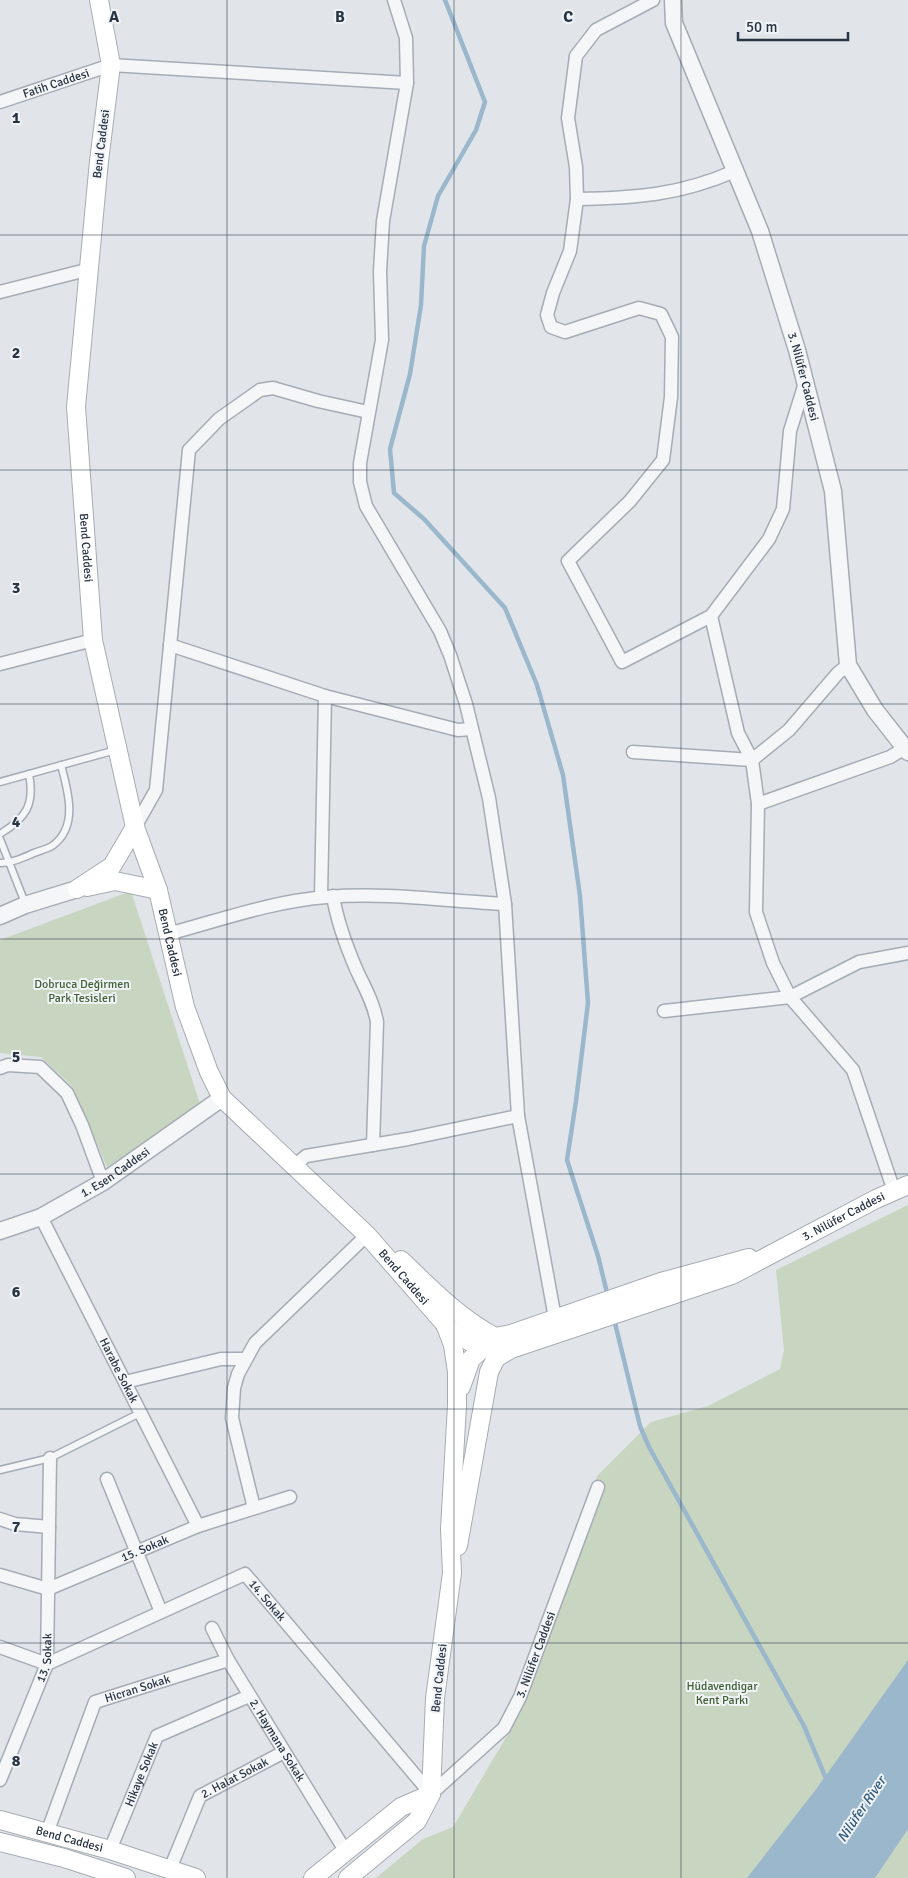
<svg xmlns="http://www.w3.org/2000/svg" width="908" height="1878" font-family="Signika,sans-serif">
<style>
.green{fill:#c8d5c1}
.water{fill:#9ab7cc}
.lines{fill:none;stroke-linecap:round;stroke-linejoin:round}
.stream{stroke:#9ab7cc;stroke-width:4.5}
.service-casing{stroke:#a6acb5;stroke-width:9}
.minor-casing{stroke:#a6acb5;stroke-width:15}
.tertiary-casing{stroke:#a6acb5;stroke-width:19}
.secondary-casing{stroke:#a6acb5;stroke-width:20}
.service{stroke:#f4f6f8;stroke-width:6}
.minor{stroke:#f4f6f8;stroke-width:12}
.tertiary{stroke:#f4f6f8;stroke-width:16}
.secondary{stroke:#fff;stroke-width:18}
.grid{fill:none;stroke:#283443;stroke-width:1;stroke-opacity:0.55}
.labels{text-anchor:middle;stroke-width:4;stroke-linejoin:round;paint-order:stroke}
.street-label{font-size:12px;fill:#283443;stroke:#f0f4f7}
.park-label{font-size:12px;fill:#415f34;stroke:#f0f4f7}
.water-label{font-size:14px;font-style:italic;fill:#2f5879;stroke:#f0f4f7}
.grid-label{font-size:16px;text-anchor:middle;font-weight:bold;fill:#283443;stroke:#f0f4f7;stroke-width:4;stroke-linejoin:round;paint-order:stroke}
</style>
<rect width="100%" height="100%" fill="#e1e5ea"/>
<g class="green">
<path d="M131,891l70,216 -94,60 -35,-81 -31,-29 -41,-4v-113z"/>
<path d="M908,1205v673h-532l47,-39 30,-12 68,-115 76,-236 54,-54 57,-16 72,-37 4,-19 -8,-80z"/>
</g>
<path class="water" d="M908,1660v169l-33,49h-128l70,-90z"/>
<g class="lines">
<g class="stream">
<path d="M445,0l40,102 -9,28 -38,66 -14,50 -3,59 -11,69 -20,75 4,44 30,26 81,89 32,77 26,90 17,121 8,107 -12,98 -9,59 31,96 10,41"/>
<path d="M614,1319l26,107 9,21 155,279 23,55"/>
</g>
<defs>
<g id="service">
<path d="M0,782l116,-32"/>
<path d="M0,834c26,-16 35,-29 29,-60"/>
<path d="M0,839l25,64"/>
<path d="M0,863c12,0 22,-5 34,-10 5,-2 13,-4 18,-7 27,-19 16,-55 9,-81"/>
<path d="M0,1470l50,-12 90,-45"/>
</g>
<g id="minor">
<path d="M394,0l12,38 1,45 -24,138 -3,50 2,69 -22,123v19l6,24 74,125 10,24 16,49 23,94 16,106 13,212 37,202"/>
<path d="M653,0l-57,30 -20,26 -8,62 8,49 1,32 -7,52 -17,42 -6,22 4,12 14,5 74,-24 22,6 11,23 -1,60 -8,63 -33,41 -62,60 54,101 89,-46 58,-77 14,-30 7,-78 15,-48"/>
<path id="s1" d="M0,102l111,-37 296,18"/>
<path d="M577,199c59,-1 103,-4 158,-28"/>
<path d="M0,292l90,-23"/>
<path d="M711,616l27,117 14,27 6,44 -2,108 17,51 17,34 63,73 41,121"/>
<path d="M170,645l155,51 133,34 13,-1"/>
<path d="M0,664l93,-24"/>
<path d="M633,752l119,8 37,-30 49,-57 10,-8"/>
<path d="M758,804l132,-47 15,-9"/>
<path d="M135,827l21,-37 33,-340 30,-31 41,-29 13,-2 45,13 50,11"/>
<path d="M333,896c4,25 14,52 24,75 8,17 17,33 20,51l-4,123"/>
<path d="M321,897l4,-201"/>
<path d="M168,934c52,-14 105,-33 159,-37 59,-5 119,4 178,7"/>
<path d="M664,1011l126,-14 69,-35 49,-9"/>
<path d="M0,1068l8,-3 32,2 27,26 15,32 21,57"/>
<path d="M294,1166l12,-10 102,-17 110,-23"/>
<path id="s2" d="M41,1217l157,309"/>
<path d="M125,1382l96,-23h24"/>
<path d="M107,1479l54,133"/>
<path d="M254,1508l-22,-90 2,-30 4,-14 17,-31 112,-108"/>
<path d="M0,1519l15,5 34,3"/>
<path id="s3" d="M0,1575l48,14 150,-63 92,-29"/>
<path id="s4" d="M212,1628l16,32 118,192"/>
<path id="s5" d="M0,1647l47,17 198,-90 186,220 73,-66 16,-31 78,-210"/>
<path id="s6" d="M0,1780l47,-116 3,-206"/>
<path id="s7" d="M47,1833l48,-131 133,-42"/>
<path id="s8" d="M110,1850l47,-114 92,-40"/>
<path id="s9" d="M170,1869l30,-73 84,-44"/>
</g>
<g id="tertiary">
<path id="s10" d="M673,0l1,23 86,208 37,119 36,141 15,174 27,45 33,42"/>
<path d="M0,916l25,-11 52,-16"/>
<path id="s11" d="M0,1231l41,-14 62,-35 119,-84"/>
</g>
<g id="secondary">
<path id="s12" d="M99,0l12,65 -12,96 -23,246 17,233 42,187 23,63 27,117 24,65 13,26 145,137 78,89 8,21 4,27v33l-7,124 2,44 -17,125 -4,96 -14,27 -69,57"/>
<path d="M87,887l28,-6 43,9"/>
<path d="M77,889l35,-23 23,-39"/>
<path d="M401,1260c29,28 58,58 94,77l16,-3 150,-52 88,-24"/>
<path d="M445,1325c15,11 29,22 48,24"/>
<path d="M461,1387l10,-28 24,-22"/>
<path id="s13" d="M458,1546l31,-174 7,-14 15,-9 221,-74 144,-76 32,-14"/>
<path id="s14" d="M0,1820l110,30 86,28"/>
<path d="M0,1842l64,16 62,20"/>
<path d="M313,1878l88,-71 30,-13"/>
</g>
</defs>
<use href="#service" class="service-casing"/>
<use href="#minor" class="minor-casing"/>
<use href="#tertiary" class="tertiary-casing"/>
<use href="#secondary" class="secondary-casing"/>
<use href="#service" class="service"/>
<use href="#minor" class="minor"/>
<use href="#tertiary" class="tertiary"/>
<use href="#secondary" class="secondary"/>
</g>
<path class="grid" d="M227,0v1878M454,0v1878M681,0v1878M0,235h908M0,470h908M0,704h908M0,939h908M0,1174h908M0,1409h908M0,1643h908"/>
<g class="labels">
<g class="street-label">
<text dy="4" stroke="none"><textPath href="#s1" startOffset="59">Fatih Caddesi</textPath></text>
<text transform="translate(101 144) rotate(-83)" y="4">Bend Caddesi</text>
<text dy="4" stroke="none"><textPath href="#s10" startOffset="400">3. Nilüfer Caddesi</textPath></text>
<text dy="4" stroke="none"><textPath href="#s12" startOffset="551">Bend Caddesi</textPath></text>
<text dy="4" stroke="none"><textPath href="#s12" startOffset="956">Bend Caddesi</textPath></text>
<text dy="4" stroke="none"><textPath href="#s11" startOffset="130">1. Esen Caddesi</textPath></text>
<text dy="4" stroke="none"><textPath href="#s13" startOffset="569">3. Nilüfer Caddesi</textPath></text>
<text dy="4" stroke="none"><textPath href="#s12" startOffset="1376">Bend Caddesi</textPath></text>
<text dy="4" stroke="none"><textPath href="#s2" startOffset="172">Harabe Sokak</textPath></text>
<text dy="4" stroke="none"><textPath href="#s3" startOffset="155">15. Sokak</textPath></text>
<text dy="4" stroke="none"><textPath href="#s5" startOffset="302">14. Sokak</textPath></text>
<text dy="4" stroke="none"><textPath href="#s5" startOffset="734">3. Nilüfer Caddesi</textPath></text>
<text dy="4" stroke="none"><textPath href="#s6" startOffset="131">13. Sokak</textPath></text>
<text transform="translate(439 1678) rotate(-84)" y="4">Bend Caddesi</text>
<text dy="4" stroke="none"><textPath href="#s7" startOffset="184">Hicran Sokak</textPath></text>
<text dy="4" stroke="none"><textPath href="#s4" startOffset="130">2. Haymana Sokak</textPath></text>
<text dy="4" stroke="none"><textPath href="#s8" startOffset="82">Hikaye Sokak</textPath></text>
<text dy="4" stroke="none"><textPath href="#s9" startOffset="118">2. Halat Sokak</textPath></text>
<text dy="4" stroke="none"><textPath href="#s14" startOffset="72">Bend Caddesi</textPath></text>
</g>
<g class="park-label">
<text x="82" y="988">Dobruca Değirmen<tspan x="82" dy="14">Park Tesisleri</tspan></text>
<text x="722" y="1690">Hüdavendigar<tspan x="722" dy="14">Kent Parkı</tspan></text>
</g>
<g class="water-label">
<text transform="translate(861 1809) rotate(-56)" y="5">Nilüfer River</text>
</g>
</g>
<g class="grid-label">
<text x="114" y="22">A</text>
<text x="340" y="22">B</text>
<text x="568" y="22">C</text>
<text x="16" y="123">1</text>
<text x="16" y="358">2</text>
<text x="16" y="593">3</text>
<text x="16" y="827">4</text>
<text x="16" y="1062">5</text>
<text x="16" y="1297">6</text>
<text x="16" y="1532">7</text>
<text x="16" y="1766">8</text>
</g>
<path d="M738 32v8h110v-8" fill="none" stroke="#283443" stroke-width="2.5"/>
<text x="746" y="32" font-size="15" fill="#283443" stroke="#f0f4f7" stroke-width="4" paint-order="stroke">50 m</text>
</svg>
